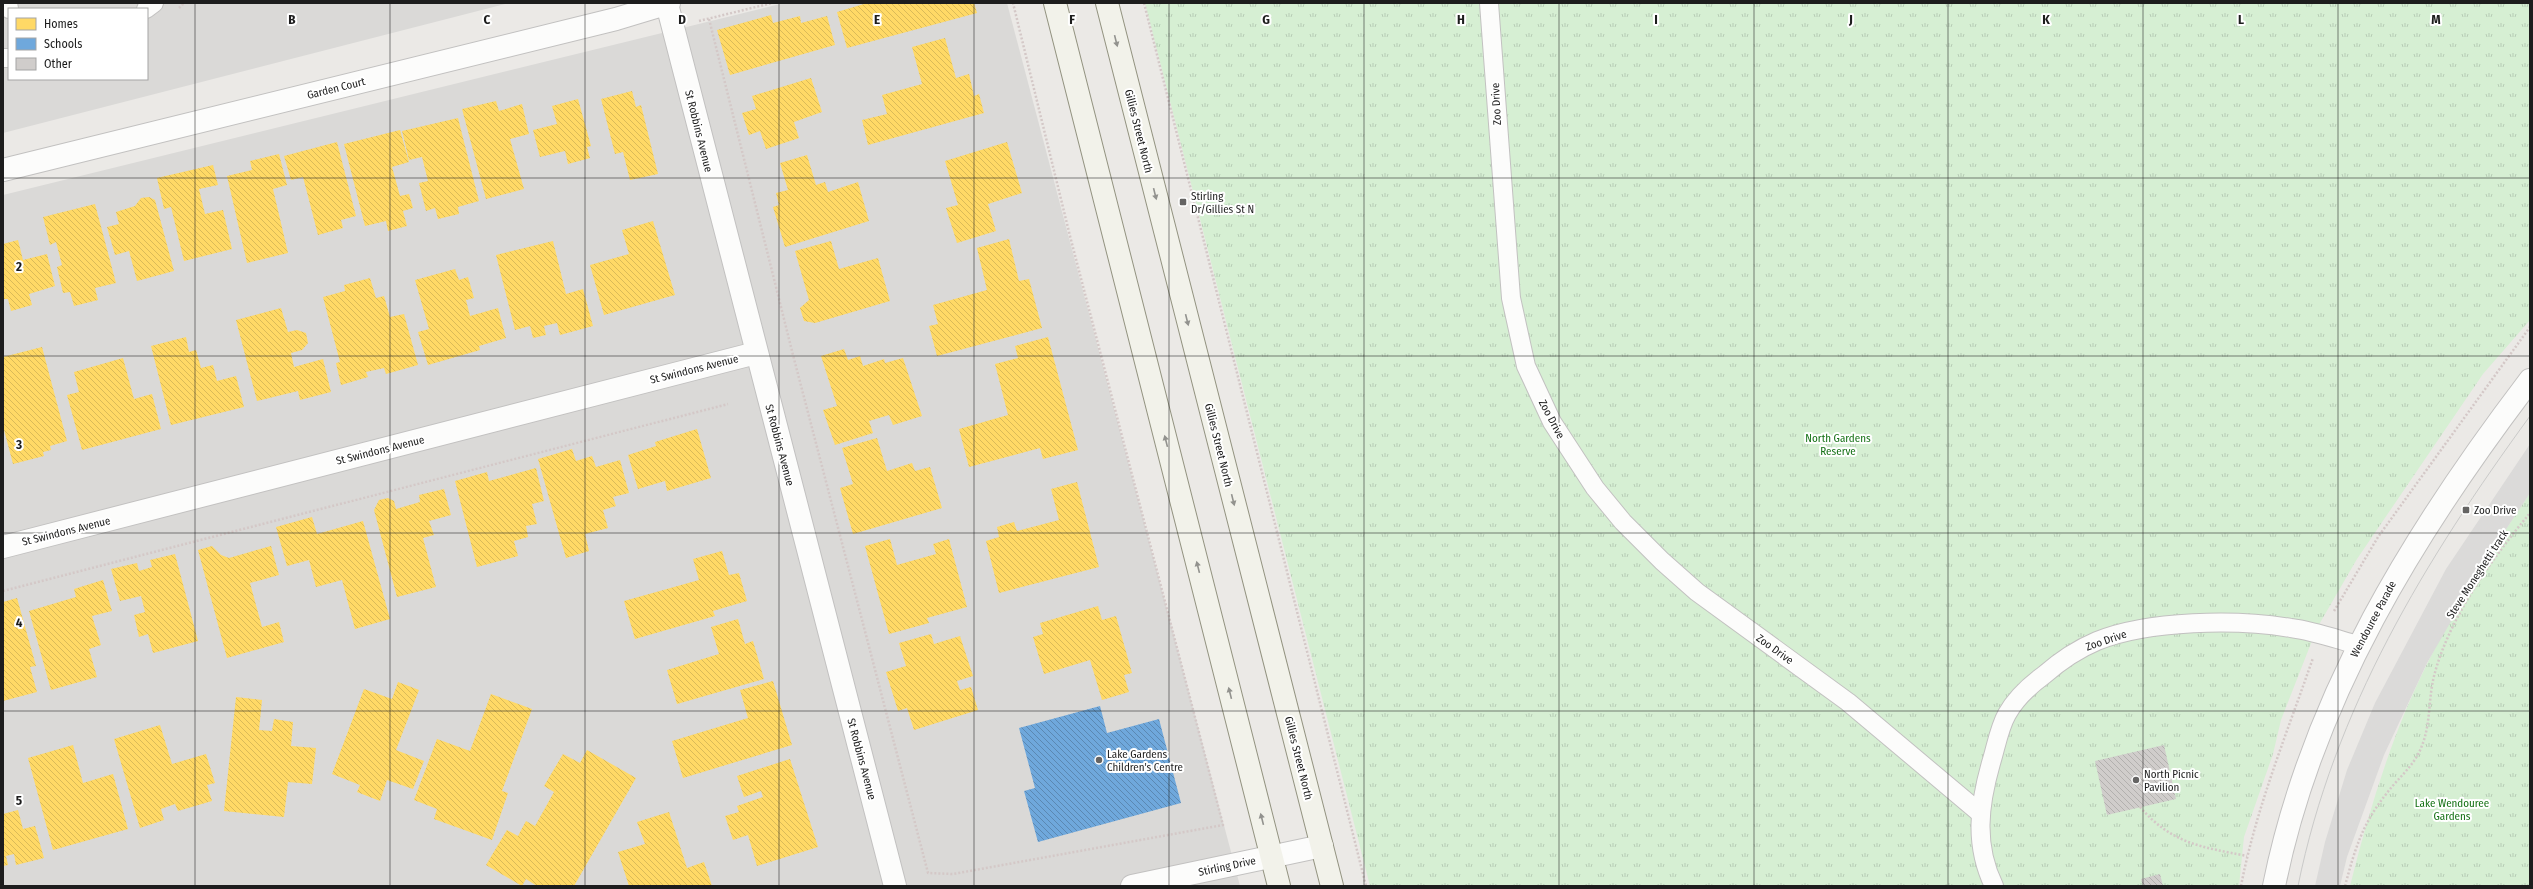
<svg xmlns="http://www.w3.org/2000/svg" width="2533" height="889" font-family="'Fira Sans Condensed',sans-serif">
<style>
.residential{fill:#dad9d7;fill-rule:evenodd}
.park{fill:url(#park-tufts)}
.parking{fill:#dbdad9}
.homes{fill:url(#homes-back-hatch)}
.schools{fill:url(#schools-back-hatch)}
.building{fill:url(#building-back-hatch)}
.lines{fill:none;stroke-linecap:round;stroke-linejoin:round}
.service-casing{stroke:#c2c1c0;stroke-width:20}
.minor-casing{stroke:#c2c1c0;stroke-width:24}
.tertiary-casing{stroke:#c2c1c0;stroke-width:24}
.secondary-casing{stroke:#939380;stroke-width:24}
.path{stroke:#d4c8c7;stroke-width:2.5;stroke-dasharray:2 2;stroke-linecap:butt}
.service{stroke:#fcfcfb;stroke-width:18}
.minor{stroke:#fcfcfb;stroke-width:22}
.tertiary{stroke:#fcfcfb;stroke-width:22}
.secondary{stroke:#f2f2ea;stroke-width:22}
.tram{stroke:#cacac9;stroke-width:1}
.oneway{fill:#92928e}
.grid{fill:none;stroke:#1d1d1d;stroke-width:1;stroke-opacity:0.55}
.poi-dot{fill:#656463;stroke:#fff;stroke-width:1.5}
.labels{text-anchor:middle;stroke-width:4;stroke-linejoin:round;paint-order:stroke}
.street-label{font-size:11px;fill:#1d1d1d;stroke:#fff}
.poi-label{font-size:11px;fill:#1d1d1d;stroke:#fff;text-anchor:start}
.park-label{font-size:11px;fill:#157115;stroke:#fff}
.grid-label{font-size:13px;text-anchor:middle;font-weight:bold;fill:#1d1d1d;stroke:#fff;stroke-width:4;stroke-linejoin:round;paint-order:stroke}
</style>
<defs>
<pattern id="park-tufts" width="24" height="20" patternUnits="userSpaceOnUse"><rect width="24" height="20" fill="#d6efd3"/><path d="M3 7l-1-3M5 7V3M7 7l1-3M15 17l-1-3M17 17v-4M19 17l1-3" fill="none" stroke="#b7ccb5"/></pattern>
<pattern id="homes-back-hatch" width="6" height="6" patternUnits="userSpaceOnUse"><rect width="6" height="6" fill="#ffd966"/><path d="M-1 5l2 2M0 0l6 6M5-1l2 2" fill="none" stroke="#daba58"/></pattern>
<pattern id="schools-back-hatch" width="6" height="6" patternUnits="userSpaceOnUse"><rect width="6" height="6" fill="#6fa8dc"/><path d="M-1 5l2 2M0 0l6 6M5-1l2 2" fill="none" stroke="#5b88b2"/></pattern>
<pattern id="building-back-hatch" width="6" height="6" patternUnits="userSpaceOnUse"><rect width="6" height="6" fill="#d0cdcb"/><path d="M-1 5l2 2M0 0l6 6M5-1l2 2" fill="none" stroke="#b2b0ae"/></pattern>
</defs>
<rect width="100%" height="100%" fill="#ebe9e6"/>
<g class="residential">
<path d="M3,3h506l-506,130zM9,9h138v70h-138z"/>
<path d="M784,3h223l233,883h-1237v-691z"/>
</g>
<g class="park">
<path d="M1145,3h1385v317l-47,54 -126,185 -40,69 -36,92 -8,34 -29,83 -5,49h-869z"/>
<path d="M2530,493v393h-180c19,-76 42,-152 77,-222 29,-60 66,-116 103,-171z"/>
</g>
<path class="parking" d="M2530,444v49l-39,59 -64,111 -43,92 -37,102 -7,29h-25l10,-44 22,-72 28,-67 71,-134z"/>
<g class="homes">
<path d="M867,3h107l3,10 -130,35 -10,-36z"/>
<path d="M771,15l2,8 27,-7 1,7 26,-7 8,29 -105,30 -13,-45z"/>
<path d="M945,38l11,40 13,-4 5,22 5,-2 5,19 -116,32 -6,-25 25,-6 -5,-19 40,-11 -10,-37z"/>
<path d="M811,78l11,34 -28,10 5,16 -33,11 -6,-18 -11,4 -7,-22 14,-4 -4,-13z"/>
<path d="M632,91l4,16 5,-2 17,69 -28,6 -7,-28 -8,2 -14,-55z"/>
<path d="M578,99l13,47 -4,1 3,11 -22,6 -3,-13 -25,6 -7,-27 24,-6 -5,-18z"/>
<path d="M496,101l3,10 23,-7 7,30 -19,5 14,50 -38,10 -24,-90z"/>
<path d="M458,118l21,83 -21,6 1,7 -21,5 -3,-11 -9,3 -7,-28 9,-2 -6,-24 -13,3 -7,-29z"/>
<path d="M400,130l9,32 -17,5 8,29 9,-2 4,14 -10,3 4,15 -19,5 -2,-10 -21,5 -21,-82z"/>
<path d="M337,142l19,74 -15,4 2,8 -25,7 -15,-58 -12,3 -7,-24z"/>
<path d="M1007,142l15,51 -34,11 8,27 -39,12 -11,-35 12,-3 -13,-44z"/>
<path d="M279,154l8,31 -14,4 15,64 -41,10 -20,-87 25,-6 -2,-9z"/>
<path d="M807,155l9,30 9,-3 3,10 30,-10 11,39 -84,26 -12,-40 6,-2 -3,-12 12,-3 -8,-27z"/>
<path d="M213,165l5,20 -19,4 6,25 18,-4 9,39 -48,12 -13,-54 -7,2 -7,-31z"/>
<path d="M149,197l6,3 19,71 -37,10 -8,-30 -14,4 -8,-28 12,-3 -3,-12 19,-6 6,-8z"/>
<path d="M95,204l21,79 -21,5 3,12 -24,6 -4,-14 -7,1 -6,-26 5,-2 -6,-23 -6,3 -7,-28z"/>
<path d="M653,221l22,74 -71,20 -14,-50 39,-11 -7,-24z"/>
<path d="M1009,239l10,42 10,-2 13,49 -105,28 -8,-30 9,-2 -5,-19 54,-15 -10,-42z"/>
<path d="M18,240l5,20 24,-6 8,32 -26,8 3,11 -21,6 -3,-12h-5v-55z"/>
<path d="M553,241l13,53 17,-5 10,37 -33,9 -3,-12 -13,3 2,9 -13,3 -3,-12 -15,4 -19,-75z"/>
<path d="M831,241l8,28 39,-11 12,43 -75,22 -11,-2 -4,-13 9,-8 -14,-49z"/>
<path d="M455,269l4,11 9,-3 6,21 -8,2 4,16 28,-8 8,30 -27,8 1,4 -52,15 -10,-33 11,-3 -14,-49z"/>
<path d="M370,278l6,20 8,-2 6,21 14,-3 14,51 -32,9 -2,-6 -18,4 2,5 -27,8 -5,-22 4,-1 -17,-65 22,-6 -1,-6z"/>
<path d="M281,308l7,24 9,-2 9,3 2,10 -6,7 -11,3 3,14 29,-8 8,33 -31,8 -2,-9 -41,10 -21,-81z"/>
<path d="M186,337l3,15 7,-2 5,18 12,-3 4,16 19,-5 8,31 -73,18 -20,-79z"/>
<path d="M1048,337l30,113 -35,9 -3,-11 -71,19 -10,-38 49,-14 -13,-51 23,-6 -3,-12z"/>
<path d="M42,347l25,94 -17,5 1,4 -8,2 1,4 -31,8 -10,-38v-69z"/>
<path d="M844,349l4,11 12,-4 3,10 21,-7 1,4 18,-5 19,58 -29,9 -4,-10 -20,6 4,12 -38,12 -12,-35 14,-4 -16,-50z"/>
<path d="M123,358l11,41 18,-5 9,35 -79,21 -15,-55 12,-3 -5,-20z"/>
<path d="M697,429l14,49 -44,13 -2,-10 -27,8 -10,-34 28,-9 -1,-4z"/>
<path d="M877,438l10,33 25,-8 3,8 15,-4 12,41 -89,26 -13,-46 13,-4 -11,-36z"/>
<path d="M572,449l4,12 16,-5 4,11 24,-7 9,33 -16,4 3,9 -13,4 5,18 -23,6 4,17 -23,7 -28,-99z"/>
<path d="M536,468l8,33 -12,3 5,20 -11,2 2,11 -14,4 4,15 -41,11 -22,-86 32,-9 2,9z"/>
<path d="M1077,482l22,85 -100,26 -13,-52 13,-4 -2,-10 17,-5 3,9 42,-11 -8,-31z"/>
<path d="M444,489l7,26 -22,6 5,14 -11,3 13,49 -39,10 -23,-87 5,-10 9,-2 6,3 2,8 24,-7 -1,-7z"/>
<path d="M312,517l5,17 46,-13 27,98 -35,10 -13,-49 -26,7 -7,-27 -22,6 -11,-39z"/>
<path d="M890,539l7,26 39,-11 -3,-10 16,-5 18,68 -40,11 2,5 -40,11 -24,-88z"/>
<path d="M212,546l9,9 8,3 42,-12 8,29 -29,8 12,44 17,-5 5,20 -57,16 -29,-108z"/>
<path d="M722,551l7,24 10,-2 8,28 -34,10 2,5 -80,23 -11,-38 75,-21 -6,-21z"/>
<path d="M175,554l23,87 -45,12 -5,-19 -9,3 -5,-22 11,-3 -4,-16 -21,5 -9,-32 26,-6 2,8 13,-4 -2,-7z"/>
<path d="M103,580l9,31 -20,5 9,29 -12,4 8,28 -46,13 -22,-79 47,-14 -2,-8z"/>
<path d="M17,598l19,68 -6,1 7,25 -34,9v-99z"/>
<path d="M1098,606l4,14 14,-4 16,57 -8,2 5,17 -27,8 -12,-40 -46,14 -11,-37 10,-3 -3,-11z"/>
<path d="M738,619l7,25 8,-3 11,38 -87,25 -10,-34 52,-16 -8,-27z"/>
<path d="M931,634l3,10 26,-8 13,40 -16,5 3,9 11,-3 7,23 -64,20 -7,-22 -9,3 -12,-39 20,-6 -7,-23z"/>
<path d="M773,681l19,64 -109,33 -11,-37 76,-23 -8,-28z"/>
<path d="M398,682l21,8 -23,60 28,11 -11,28 -26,-9 -7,21 -23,-9 3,-7 -28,-11 32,-85 28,10z"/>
<path d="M491,694l41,15 -30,82 6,2 -16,47 -58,-21 3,-10 -23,-9 23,-61 33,12z"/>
<path d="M236,697l26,3 -3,30 13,1 2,-12 19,3 -2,24 25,2 -4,36 -24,-2 -4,35 -60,-6z"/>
<path d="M160,725l12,39 34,-10 9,29 -8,2 5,16 -34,10 -3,-7 -14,5 3,11 -24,8 -26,-89z"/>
<path d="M73,745l10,38 30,-9 15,55 -75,21 -25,-92z"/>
<path d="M587,750l49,28 -62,108h-37l-11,-7 -4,7 -36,-21 21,-35 11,6 8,-15 9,5 19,-34 -10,-6 19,-32 17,9z"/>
<path d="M790,759l28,88 -61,19 -9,-31 -15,5 -8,-24 14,-4 -2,-6 26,-9 -2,-6 -17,6 -7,-21z"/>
<path d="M18,810l5,19 12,-3 9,32 -28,7 -2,-11 -8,2 2,9 -5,1v-52z"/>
<path d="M669,812l18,56 17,-6 8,24h-83l-11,-34 27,-8 -8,-22z"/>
</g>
<path class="schools" d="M1100,706l7,27 52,-14 22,84 -143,39 -14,-51 11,-3 -16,-60z"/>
<g class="building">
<path d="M2164,745l12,54 -69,16 -12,-54z"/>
<path d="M2160,874l3,12h-20l-2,-7z"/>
</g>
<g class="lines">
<defs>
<g id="service">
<path d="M8,3l1,6"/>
<path d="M1489,3l22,295 15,68 26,56 43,66 28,34 39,39 35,31 151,110 132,111"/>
<path d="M146,9l8,-6"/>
<path d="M3,58h6"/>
<path d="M1994,886c-20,-41 -15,-81 -3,-123 5,-16 8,-35 16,-49 9,-16 22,-28 37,-39 16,-14 34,-26 53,-34 52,-21 140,-22 194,-13 23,3 45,11 67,17"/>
</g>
<g id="minor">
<path d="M667,4l228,882"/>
<path d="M3,170l613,-151 53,-16"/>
<path d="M3,547l753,-194"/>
<path d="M1132,886l190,-40"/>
</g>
<path id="tertiary" d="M2274,886c38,-189 141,-355 256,-506"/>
<g id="secondary">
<path d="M1055,3l224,883"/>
<path d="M1107,3l225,883"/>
</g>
</defs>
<use href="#service" class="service-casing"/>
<use href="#minor" class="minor-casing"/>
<use href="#tertiary" class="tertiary-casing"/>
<use href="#secondary" class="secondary-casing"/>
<g class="path">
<path d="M1144,3l222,883"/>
<path d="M179,8l5,-5"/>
<path d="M709,19l84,336 135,518 25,1 270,-49 -153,-589 -57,-233"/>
<path d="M699,21l73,-18"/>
<path d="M3,591l725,-187"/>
<path d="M2334,611l44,-74 152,-210"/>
<path d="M2140,807c32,37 62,40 107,49"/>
<path d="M2241,886c15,-78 46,-153 72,-228"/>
<path d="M2345,886c10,-37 17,-62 42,-93 11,-15 27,-27 34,-45 10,-23 7,-48 13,-72 15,-58 57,-116 96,-163"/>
</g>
<use href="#service" class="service"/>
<use href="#minor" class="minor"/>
<use href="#tertiary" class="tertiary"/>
<use href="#secondary" class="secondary"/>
<path class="tram" d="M2298,886c36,-177 127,-326 232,-470"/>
</g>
<defs><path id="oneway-solid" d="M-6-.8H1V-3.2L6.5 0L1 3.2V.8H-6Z"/></defs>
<g class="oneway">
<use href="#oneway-solid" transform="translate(1116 41) rotate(76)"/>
<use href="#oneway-solid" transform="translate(1155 194) rotate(76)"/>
<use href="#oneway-solid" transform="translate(1187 320) rotate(76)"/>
<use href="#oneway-solid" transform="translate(1166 441) rotate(-104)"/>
<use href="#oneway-solid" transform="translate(1233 500) rotate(76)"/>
<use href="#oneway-solid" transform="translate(1198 567) rotate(-104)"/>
<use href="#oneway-solid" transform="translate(1230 693) rotate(-104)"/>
<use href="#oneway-solid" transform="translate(1262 819) rotate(-104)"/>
</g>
<path class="grid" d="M195,3v883M390,3v883M585,3v883M779,3v883M974,3v883M1169,3v883M1364,3v883M1559,3v883M1754,3v883M1948,3v883M2143,3v883M2338,3v883M3,178h2527M3,356h2527M3,533h2527M3,711h2527"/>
<g class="poi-dot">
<rect x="1179" y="198" width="8" height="8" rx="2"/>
<rect x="2462" y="506" width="8" height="8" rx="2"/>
<circle cx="1099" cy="760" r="4"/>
<circle cx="2136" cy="780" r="4"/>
</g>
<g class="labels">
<g class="street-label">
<text transform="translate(336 88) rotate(-14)" y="4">Garden Court</text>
<text transform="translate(1496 104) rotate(-93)" y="4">Zoo Drive</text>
<text transform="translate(699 131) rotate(76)" y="4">St Robbins Avenue</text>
<text transform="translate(1139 131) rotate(76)" y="4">Gillies Street North</text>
<text transform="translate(694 369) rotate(-14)" y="4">St Swindons Avenue</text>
<text transform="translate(1552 419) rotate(62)" y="4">Zoo Drive</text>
<text transform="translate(780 445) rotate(75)" y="4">St Robbins Avenue</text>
<text transform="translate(1219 445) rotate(76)" y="4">Gillies Street North</text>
<text transform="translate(380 450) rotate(-14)" y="4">St Swindons Avenue</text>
<text transform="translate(66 531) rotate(-14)" y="4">St Swindons Avenue</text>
<text transform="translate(2477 574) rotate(-57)" y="4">Steve Moneghetti track</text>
<text transform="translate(2373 619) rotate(-62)" y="4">Wendouree Parade</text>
<text transform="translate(2106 640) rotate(-19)" y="4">Zoo Drive</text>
<text transform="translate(1775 649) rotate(36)" y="4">Zoo Drive</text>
<text transform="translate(1299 758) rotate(76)" y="4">Gillies Street North</text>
<text transform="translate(862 759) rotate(75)" y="4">St Robbins Avenue</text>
<text transform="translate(1227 866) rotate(-12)" y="4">Stirling Drive</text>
</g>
<g class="poi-label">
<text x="1191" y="200">Stirling<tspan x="1191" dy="13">Dr/Gillies St N</tspan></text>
<text x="2474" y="514">Zoo Drive</text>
<text x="1107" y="758">Lake Gardens<tspan x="1107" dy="13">Children's Centre</tspan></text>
<text x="2144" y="778">North Picnic<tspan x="2144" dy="13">Pavilion</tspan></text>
</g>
<g class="park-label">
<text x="1838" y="442">North Gardens<tspan x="1838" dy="13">Reserve</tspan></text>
<text x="2452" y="807">Lake Wendouree<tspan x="2452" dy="13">Gardens</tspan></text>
</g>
</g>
<g class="grid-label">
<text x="292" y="24">B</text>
<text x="487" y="24">C</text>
<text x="682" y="24">D</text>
<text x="877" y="24">E</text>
<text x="1072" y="24">F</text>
<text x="1266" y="24">G</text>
<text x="1461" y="24">H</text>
<text x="1656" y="24">I</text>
<text x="1851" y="24">J</text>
<text x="2046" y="24">K</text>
<text x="2241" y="24">L</text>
<text x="2436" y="24">M</text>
<text x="19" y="271">2</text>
<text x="19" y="449">3</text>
<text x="19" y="627">4</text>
<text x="19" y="805">5</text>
</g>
<rect width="2533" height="889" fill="none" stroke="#1d1d1d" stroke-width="8"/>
<rect x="8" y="8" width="140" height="72" fill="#ffffff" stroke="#a5a5a5"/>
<rect x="16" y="18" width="20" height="12" fill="#ffd966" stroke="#a5a5a5"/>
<text x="44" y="28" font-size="12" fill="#1d1d1d">Homes</text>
<rect x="16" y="38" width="20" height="12" fill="#6fa8dc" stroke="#a5a5a5"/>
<text x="44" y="48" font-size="12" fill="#1d1d1d">Schools</text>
<rect x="16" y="58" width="20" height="12" fill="#d0cdcb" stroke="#a5a5a5"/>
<text x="44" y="68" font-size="12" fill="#1d1d1d">Other</text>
</svg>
